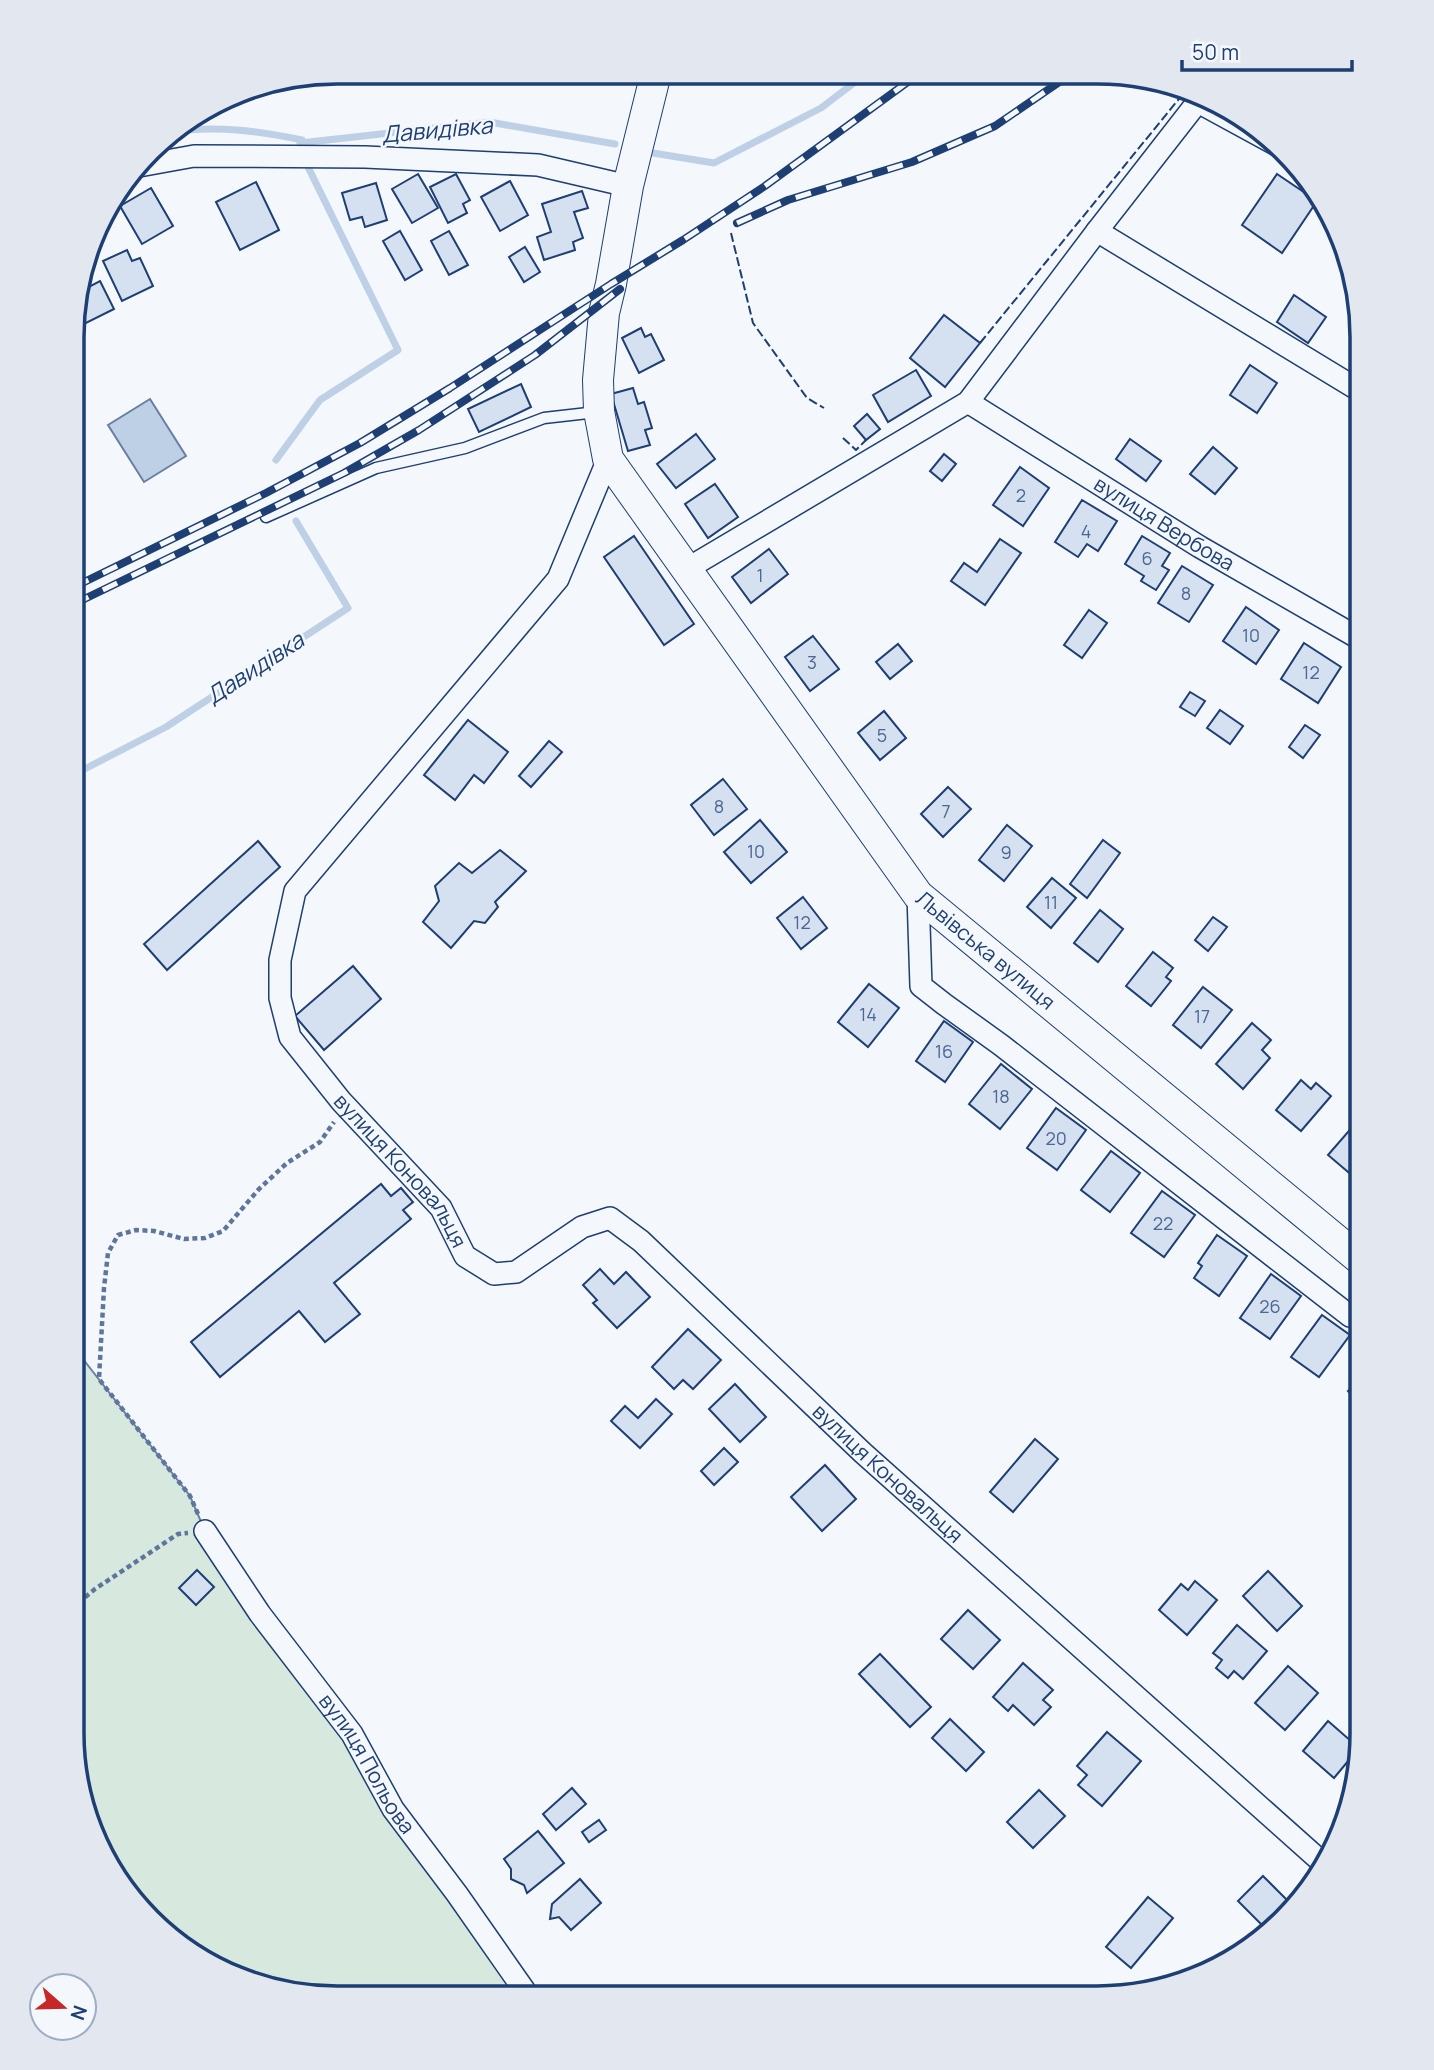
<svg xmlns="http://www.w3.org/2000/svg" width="1434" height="2070" font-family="Manrope,sans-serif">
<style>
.green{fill:#d7e8df;stroke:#687fa3;stroke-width:2}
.water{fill:#bed0e5;stroke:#687fa3;stroke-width:2}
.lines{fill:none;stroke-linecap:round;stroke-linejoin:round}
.stream{stroke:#bed0e5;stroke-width:7}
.building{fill:#d5e0f0;stroke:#1d3f73;stroke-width:2}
.lane-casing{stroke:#1d3f73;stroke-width:13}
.street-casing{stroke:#1d3f73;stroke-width:24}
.secondary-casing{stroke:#1d3f73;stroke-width:32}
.path{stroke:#5e769c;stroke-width:4.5;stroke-dasharray:5 3.5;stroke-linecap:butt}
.lane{stroke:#f4f7fb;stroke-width:10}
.street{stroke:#f4f7fb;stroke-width:21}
.secondary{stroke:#f4f7fb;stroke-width:30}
.rail-casing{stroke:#1d3f73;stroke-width:8}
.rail{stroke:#f4f7fb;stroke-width:5;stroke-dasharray:16;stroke-linecap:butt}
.fence{stroke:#1d3f73;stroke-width:2;stroke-dasharray:9 3.5;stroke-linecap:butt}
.labels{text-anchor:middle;stroke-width:5;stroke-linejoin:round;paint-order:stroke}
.number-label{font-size:18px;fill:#4b6792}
.street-label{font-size:21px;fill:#1d3f73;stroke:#f4f7fb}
.water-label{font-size:23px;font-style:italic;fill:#1d3f73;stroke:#f4f7fb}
.rim{fill:none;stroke:#1d3f73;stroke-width:3.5}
</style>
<rect width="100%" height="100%" fill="#f4f7fb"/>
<path class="green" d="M72,1345l118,151 15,35 324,466 -226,-1 -67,-18 -60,-34 -77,-94 -27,-117z"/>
<path class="water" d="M150,399l36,57 -42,26 -36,-57z"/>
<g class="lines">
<g class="stream">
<path d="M171,132c45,-7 87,-1 131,8"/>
<path d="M300,143l189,-21 126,22"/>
<path d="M653,153l61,10 107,-55 46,-35"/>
<path d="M276,460l44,-60 78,-50 -90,-183"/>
<path d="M73,775l93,-48 182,-119 -52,-87"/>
</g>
</g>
<g class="building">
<path d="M418,174l20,34 -26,15 -20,-34z"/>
<path d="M456,174l14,26 -7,4 4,9 -19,10 -18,-36z"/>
<path d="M1277,174l40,27 -35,52 -40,-28z"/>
<path d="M510,181l18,34 -28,16 -19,-34z"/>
<path d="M256,182l23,48 -39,20 -24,-48z"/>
<path d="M376,183l11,37 -22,7 -3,-10 -12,3 -8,-27z"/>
<path d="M151,188l22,38 -31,18 -22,-38z"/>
<path d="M582,191l6,17 -14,4 9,26 -10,4 2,8 -31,10 -7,-23 14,-5 -9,-28z"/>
<path d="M400,231l22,39 -17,10 -22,-39z"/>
<path d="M449,231l19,34 -19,10 -18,-34z"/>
<path d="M525,247l15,25 -16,10 -15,-25z"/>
<path d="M127,250l5,11 8,-3 13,28 -31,15 -19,-40z"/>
<path d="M100,281l14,28 -40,20v-27l3,-9z"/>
<path d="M1294,295l32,22 -18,26 -31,-21z"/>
<path d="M944,315l36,28 -35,44 -35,-29z"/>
<path d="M641,328l4,9 6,-3 13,26 -25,13 -17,-35z"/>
<path d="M1250,365l27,18 -20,30 -27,-18z"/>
<path d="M916,370l15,26 -43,26 -15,-27z"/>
<path d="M521,384l10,23 -52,25 -11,-23z"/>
<path d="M633,388l5,16 6,-2 8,26 -7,2 5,15 -22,6 -17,-57z"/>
<path d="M867,414l13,15 -14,11 -12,-14z"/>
<path d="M696,434l19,25 -39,29 -19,-24z"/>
<path d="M1130,439l31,22 -15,20 -30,-22z"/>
<path d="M1213,447l24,21 -22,26 -25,-20z"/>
<path d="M944,454l12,10 -14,17 -12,-10z"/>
<path d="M1020,467l29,21 -26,38 -30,-21z"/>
<path d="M715,484l23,33 -30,21 -23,-34z"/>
<path d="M1082,500l35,21 -19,30 -11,-7 -9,13 -23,-15z"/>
<path d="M634,536l60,88 -30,21 -60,-88z"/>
<path d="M1142,536l28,17 -8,13 7,4 -13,20 -15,-9 3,-5 -19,-12z"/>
<path d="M1000,539l21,14 -36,52 -34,-24 13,-18 13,9z"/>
<path d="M769,549l19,25 -37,29 -19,-26z"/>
<path d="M1182,566l31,19 -24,37 -31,-19z"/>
<path d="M1246,607l33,23 -23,34 -33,-23z"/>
<path d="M1089,610l18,13 -25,35 -18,-13z"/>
<path d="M813,636l26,33 -29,22 -25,-34z"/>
<path d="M1304,643l37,24 -23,36 -37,-24z"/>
<path d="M898,644l14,17 -22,18 -14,-17z"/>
<path d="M1190,692l15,9 -10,15 -15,-9z"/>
<path d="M1362,706v23l-10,-6z"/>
<path d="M1220,710l23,16 -13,18 -23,-16z"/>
<path d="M884,711l22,27 -26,22 -22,-27z"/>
<path d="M468,720l40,32 -24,31 -10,-8 -19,25 -31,-25z"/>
<path d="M1305,725l15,10 -17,23 -14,-11z"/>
<path d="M549,741l13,11 -31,35 -12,-11z"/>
<path d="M723,779l24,30 -33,26 -23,-30z"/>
<path d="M948,787l23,22 -28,28 -22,-23z"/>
<path d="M760,820l27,32 -36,31 -27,-31z"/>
<path d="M1007,825l25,21 -28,35 -25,-21z"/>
<path d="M1103,840l17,13 -33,45 -17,-14z"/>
<path d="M258,841l22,26 -113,103 -23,-26z"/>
<path d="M500,850l26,21 -31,31 3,5 -13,16 -11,-2 -23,27 -28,-26 16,-21 -4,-15 24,-23 13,10z"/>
<path d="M1052,878l24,20 -25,30 -24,-21z"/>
<path d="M803,897l24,31 -26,21 -24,-31z"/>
<path d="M1100,910l23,19 -25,33 -24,-19z"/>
<path d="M1213,917l14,10 -19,24 -13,-11z"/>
<path d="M1153,952l20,16 -7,9 5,4 -20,25 -25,-20z"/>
<path d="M353,966l28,33 -57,51 -29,-34z"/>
<path d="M869,984l30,24 -31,39 -30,-25z"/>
<path d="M1203,987l29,23 -31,38 -28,-23z"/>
<path d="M944,1021l29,21 -28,40 -29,-21z"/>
<path d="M1252,1023l19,17 -9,10 8,8 -27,31 -27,-25z"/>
<path d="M1001,1064l31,25 -32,40 -31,-25z"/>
<path d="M1301,1080l10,9 5,-6 15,13 -30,35 -25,-21z"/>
<path d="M1056,1108l30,22 -29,40 -30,-22z"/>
<path d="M1354,1125l8,6v36l-8,10 -26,-22z"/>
<path d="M1111,1151l29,22 -30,39 -29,-22z"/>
<path d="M381,1184l10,12 10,-8 12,14 -10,8 8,9 -77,64 26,31 -35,28 -26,-31 -79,66 -29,-35z"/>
<path d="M1162,1191l33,24 -31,42 -33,-24z"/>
<path d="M1217,1235l30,21 -28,40 -25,-18 8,-12 -4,-3z"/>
<path d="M600,1269l14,15 12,-12 24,25 -33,31 -24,-25 4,-3 -14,-15z"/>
<path d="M1271,1274l30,22 -31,43 -30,-21z"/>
<path d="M1322,1315l28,20 -31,42 -28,-20z"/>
<path d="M688,1329l33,31 -28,29 -10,-9 -9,9 -22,-22z"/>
<path d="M1362,1378v29l-14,-16z"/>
<path d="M735,1384l31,33 -26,25 -31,-33z"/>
<path d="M656,1399l16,15 -32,34 -29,-27 14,-15 13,12z"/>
<path d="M1035,1439l23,20 -45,53 -23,-20z"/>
<path d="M724,1448l14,14 -24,23 -13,-14z"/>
<path d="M825,1465l31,34 -34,32 -31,-34z"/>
<path d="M197,1570l17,17 -18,18 -17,-17z"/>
<path d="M1268,1571l34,35 -25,25 -34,-35z"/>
<path d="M1195,1581l22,19 -30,35 -28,-25 22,-26 7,6z"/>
<path d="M968,1610l32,30 -27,29 -32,-30z"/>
<path d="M1237,1625l30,26 -24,28 -9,-8 -6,7 -12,-10 6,-8 -9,-7z"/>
<path d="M880,1654l51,53 -21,20 -51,-53z"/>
<path d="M1023,1663l30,27 -10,10 8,7 -17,18 -21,-20 -5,6 -15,-14z"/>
<path d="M1288,1666l30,27 -33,37 -30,-27z"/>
<path d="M950,1719l34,33 -18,19 -34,-33z"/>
<path d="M1328,1721l31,27 -25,30 -31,-27z"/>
<path d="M1107,1732l34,29 -39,45 -24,-21 9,-10 -10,-9z"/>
<path d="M572,1788l14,16 -30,26 -13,-16z"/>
<path d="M1039,1790l26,26 -32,32 -26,-26z"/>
<path d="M599,1820l7,10 -17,12 -7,-10z"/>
<path d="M538,1831l26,32 -37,30 -3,-8 -13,-6v-10l-7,-10z"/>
<path d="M1263,1876l28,28 -25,25 -28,-28z"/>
<path d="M580,1879l21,24 -30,27 -12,-13 -9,2 2,-15z"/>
<path d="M1148,1897l25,21 -42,50 -25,-21z"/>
</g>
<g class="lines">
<defs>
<g id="lane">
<path d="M1194,106l86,47"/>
<path d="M266,517l110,-49 89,-20 79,-30 53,-6"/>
</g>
<g id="street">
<path d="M139,166l55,-10 171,1 173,8 90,21"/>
<path d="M1097,231l265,161"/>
<path id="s1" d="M968,402l232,145 162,93"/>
<path id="s2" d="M608,459l-50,120 -263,312 -15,69v38l10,39 51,64 100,107 24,48 29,18 22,-2 66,-45 28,-9 31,23 222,212 462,412"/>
<path d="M685,570l283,-168 129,-171 106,-136"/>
<path d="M918,895l3,91 23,18 57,41 349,271"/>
<path id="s3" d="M205,1531l55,83 92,120 41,75 64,85 72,103"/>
</g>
<g id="secondary">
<path id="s4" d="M656,73l-28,113 -17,98 -7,29 -6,67 1,31 9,48 310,436 444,366"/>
</g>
</defs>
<use href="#lane" class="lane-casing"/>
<use href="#street" class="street-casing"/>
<use href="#secondary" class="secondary-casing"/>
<g class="path">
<path d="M198,1514l-8,-18 -91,-117 5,-91 4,-35 10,-18 18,-5 18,1 30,8 21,-1 18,-7 36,-42 28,-26 33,-21 14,-20"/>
<path d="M72,1608l23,-19 83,-55 10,-1"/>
</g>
<use href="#lane" class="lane"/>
<use href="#street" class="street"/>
<use href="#secondary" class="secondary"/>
<defs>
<g id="rail">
<path d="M737,223l51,-23 124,-38 83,-36 76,-52"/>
<path d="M74,587l192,-94 94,-50 90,-55 161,-104 72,-44 82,-54 155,-113"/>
<path d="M74,604l270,-131 75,-43 116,-75 85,-66"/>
</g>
</defs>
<use href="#rail" class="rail-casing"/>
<use href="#rail" class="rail"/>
<g class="fence">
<path d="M731,233l22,90 54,75 17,10"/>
<path d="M980,343l207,-254"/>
<path d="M843,438l13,12 10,-10"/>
</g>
</g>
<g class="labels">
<g class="number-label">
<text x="1021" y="502">2</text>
<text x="1086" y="538">4</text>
<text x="1147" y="565">6</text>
<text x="760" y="582">1</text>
<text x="1186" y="600">8</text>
<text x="1251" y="642">10</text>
<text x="812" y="669">3</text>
<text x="1311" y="679">12</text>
<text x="882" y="742">5</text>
<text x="719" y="813">8</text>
<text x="946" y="818">7</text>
<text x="756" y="858">10</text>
<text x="1006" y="859">9</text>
<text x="1051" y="909">11</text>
<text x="802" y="929">12</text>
<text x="868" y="1021">14</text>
<text x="1202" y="1023">17</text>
<text x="944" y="1058">16</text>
<text x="1001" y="1103">18</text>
<text x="1056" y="1145">20</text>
<text x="1163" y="1230">22</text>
<text x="1270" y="1313">26</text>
</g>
<g class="street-label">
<text dy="7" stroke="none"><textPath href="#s1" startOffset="231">вулиця Вербова</textPath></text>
<text dy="7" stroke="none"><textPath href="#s4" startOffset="1015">Львівська вулиця</textPath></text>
<text dy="7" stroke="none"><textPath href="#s2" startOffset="861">вулиця Коновальця</textPath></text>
<text dy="7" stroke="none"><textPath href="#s2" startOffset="1512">вулиця Коновальця</textPath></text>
<text dy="7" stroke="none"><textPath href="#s3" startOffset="284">вулиця Польова</textPath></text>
</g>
<g class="water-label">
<text transform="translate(437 130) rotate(-5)" y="8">Давидівка</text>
<text transform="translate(255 668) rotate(-33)" y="8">Давидівка</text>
</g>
</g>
<path d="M0 0H1434V2070H0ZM337 84H1097A253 253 0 0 1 1350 337V1733A253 253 0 0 1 1097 1986H337A253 253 0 0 1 84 1733V337A253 253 0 0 1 337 84Z" fill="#e3e8f0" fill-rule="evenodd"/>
<path class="rim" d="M337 84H1097A253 253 0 0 1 1350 337V1733A253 253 0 0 1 1097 1986H337A253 253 0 0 1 84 1733V337A253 253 0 0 1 337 84Z"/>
<g transform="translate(63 2007) rotate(110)"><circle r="33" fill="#f4f7fb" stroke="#9eadc5" stroke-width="2"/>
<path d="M0-5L12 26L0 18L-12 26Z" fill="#c62828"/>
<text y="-10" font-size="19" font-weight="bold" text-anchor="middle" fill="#1d3f73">N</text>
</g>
<path d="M1182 60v10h170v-10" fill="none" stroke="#1d3f73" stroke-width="3.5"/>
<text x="1192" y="60" font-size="21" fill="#1d3f73" stroke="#f4f7fb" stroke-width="5" paint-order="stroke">50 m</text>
</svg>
